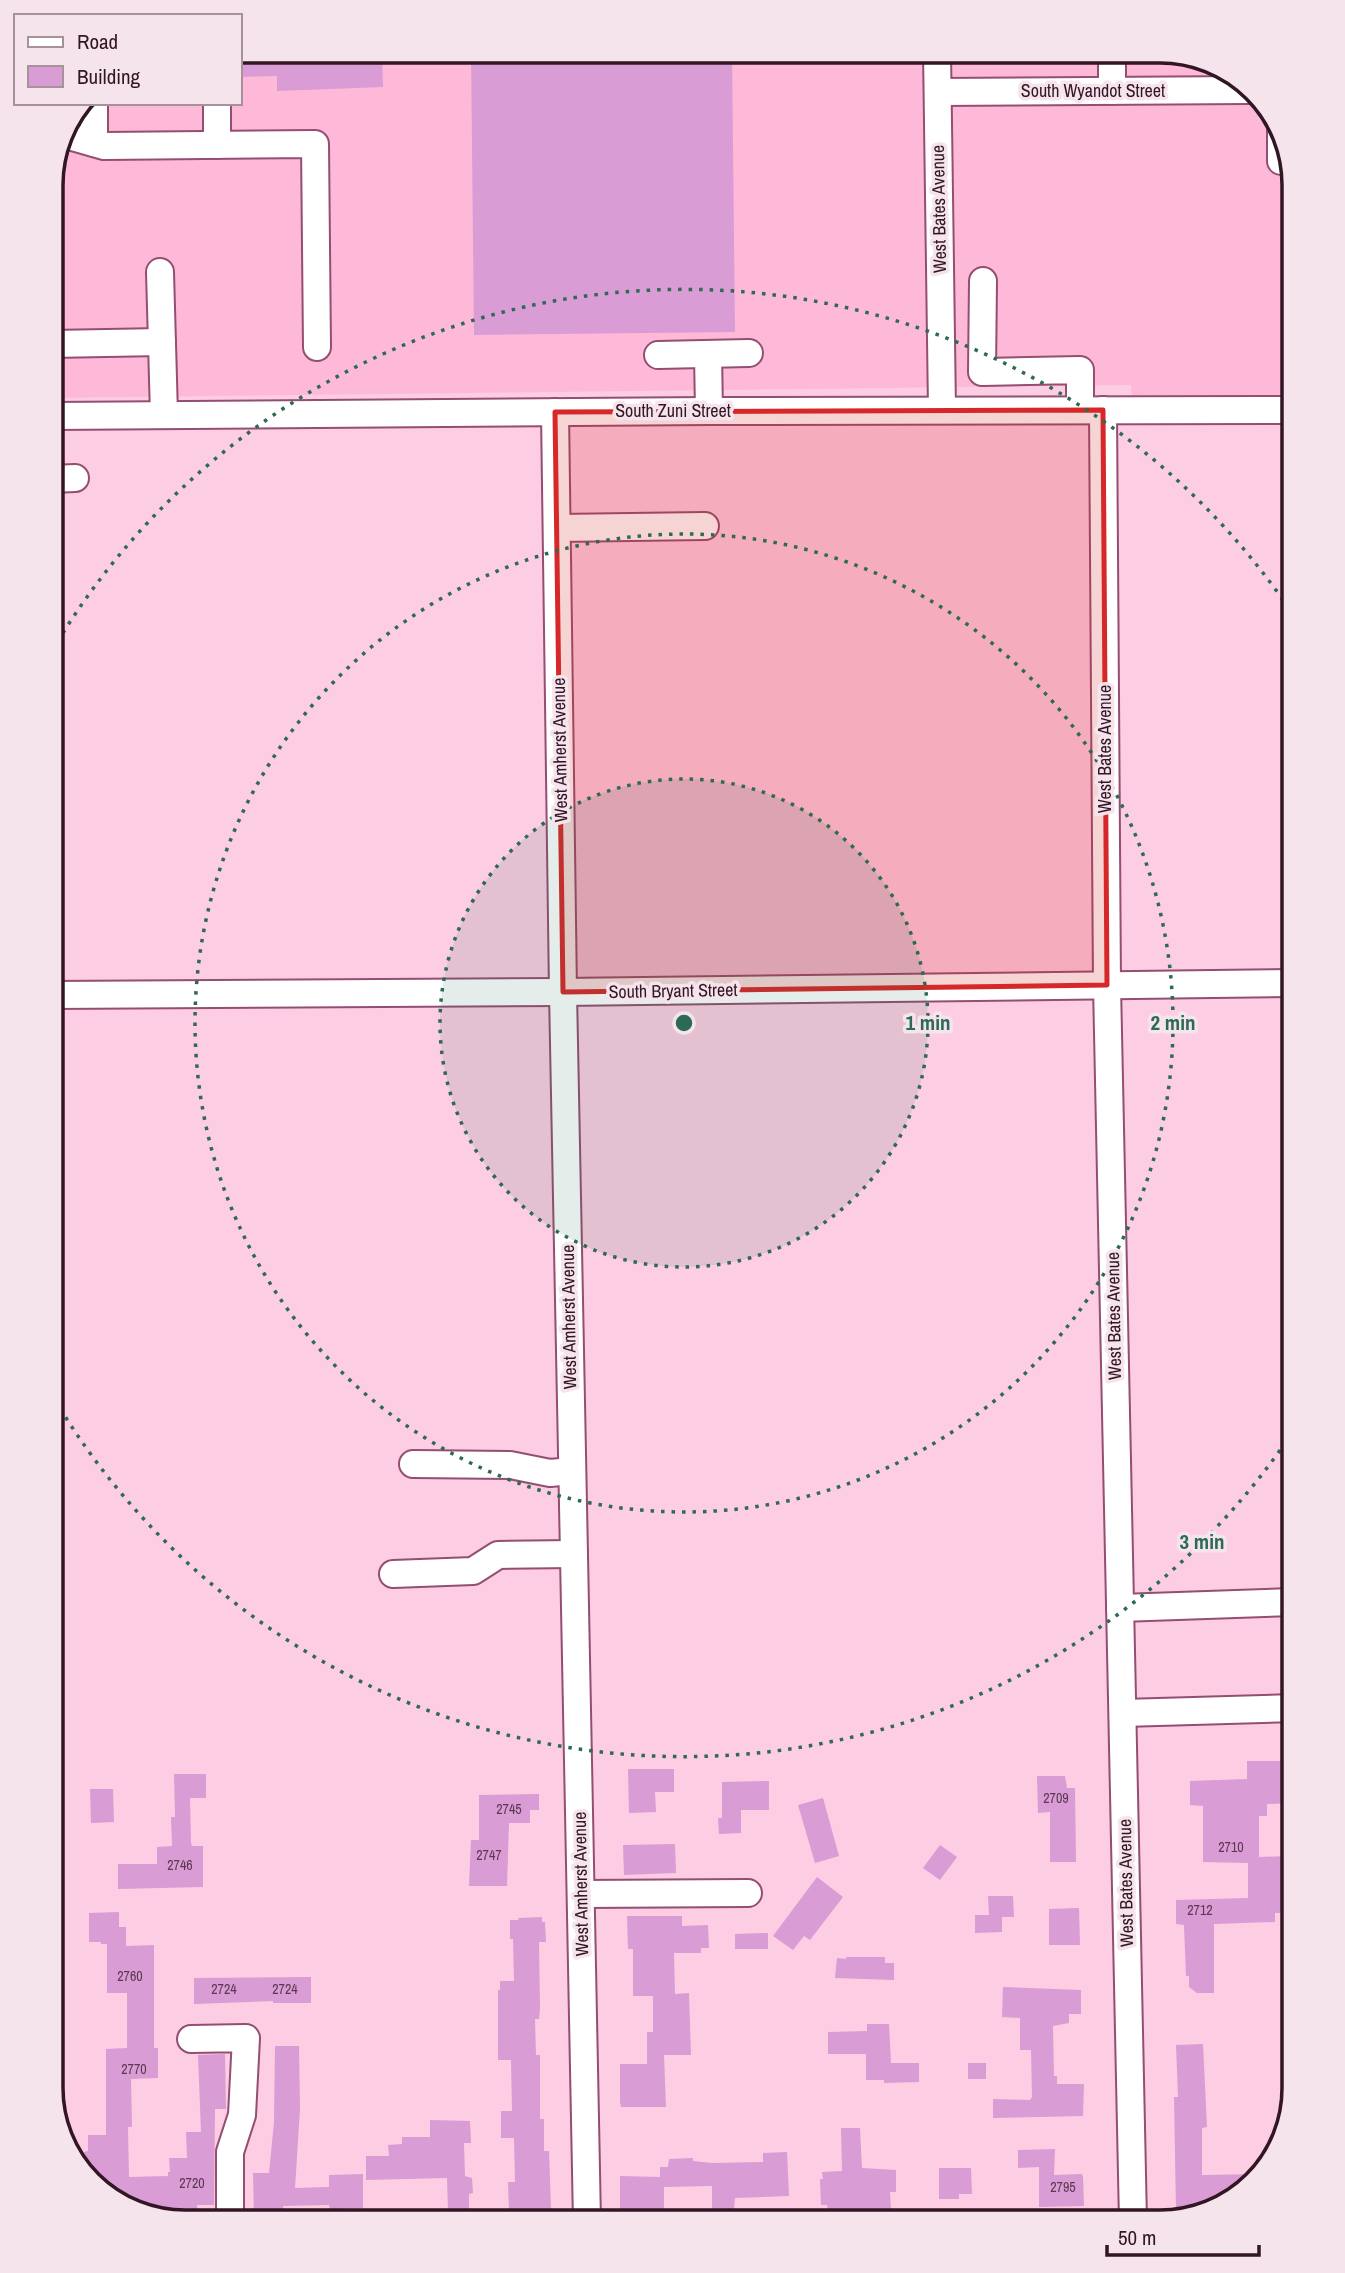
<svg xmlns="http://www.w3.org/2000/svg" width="1345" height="2273" font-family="'Archivo Narrow',sans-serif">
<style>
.built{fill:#feb9d9}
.building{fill:#d99cd4}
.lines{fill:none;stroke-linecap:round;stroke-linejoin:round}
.minor-casing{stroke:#934e71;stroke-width:30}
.minor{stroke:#fff;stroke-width:26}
.marked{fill:#d62828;fill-opacity:0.2;stroke:#d62828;stroke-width:5;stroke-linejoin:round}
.ring{fill:none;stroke:#2d6a56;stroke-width:3.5;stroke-dasharray:3.5 7}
.labels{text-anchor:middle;stroke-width:7;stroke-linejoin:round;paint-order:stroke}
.number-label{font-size:14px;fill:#5c3851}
.street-label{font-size:18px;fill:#331625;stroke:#f5e4ec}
.rim{fill:none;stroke:#331625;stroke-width:3.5}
.centre{fill:#2d6a56;stroke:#f5e4ec;stroke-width:3.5}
.ring-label{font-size:21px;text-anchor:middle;font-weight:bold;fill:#2d6a56;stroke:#f5e4ec;stroke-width:7;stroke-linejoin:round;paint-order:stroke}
</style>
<rect width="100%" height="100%" fill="#fdcde3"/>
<path class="built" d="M240,51h929l66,23 46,52 13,59v239l-160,1 -3,-40 -1080,13v-221l33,-74h156z"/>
<g class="building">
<path d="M240,51h142l1,36 -106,4v-15l-37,1z"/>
<path d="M471,51h261l3,281 -261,3z"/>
<path d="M1247,1761h47v42l-27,1v12h-8v41l30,-1 1,28h4v29h-19v9l-61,2v69h-17l-8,-6v-11h-3l-2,-51 -8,-1v-24l72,-2v-35l-45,-1v-56l-13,-1v-24l57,-2z"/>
<path d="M628,1769h46v23h-19l1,20 -27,1z"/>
<path d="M174,1774h32v24h-16l1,45 1,3h11v41l-85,2v-25h39v-17l15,-1 -1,-29h4z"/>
<path d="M1037,1776h28l2,12h8l1,74h-26v-50l-12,1z"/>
<path d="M769,1781v29h-28v23l-22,1 -1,-16h4v-36z"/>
<path d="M90,1789h23l1,33 -23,1z"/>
<path d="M539,1794v16h-9v13h-21l-2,63h-38l2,-46h8v-45z"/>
<path d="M823,1798l16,58 -24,7 -17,-58z"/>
<path d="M675,1844l1,29 -52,2 -1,-30z"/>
<path d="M940,1845l17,12 -17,23 -17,-12z"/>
<path d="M817,1877l26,20 -33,43 -6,-4 -11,14 -20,-14z"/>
<path d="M988,1896h25l1,21h-12v15l-27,1v-18h14z"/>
<path d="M1079,1908l1,37h-31v-36z"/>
<path d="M119,1912v15h7v19l28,-1v103h4v30l-27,1 1,48h-4l1,50 39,-1v-4h2l-1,-14h18l-1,-26h15l-3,-77 27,-1 1,55h-11l-1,96h-17l1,13 -31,1 -56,-19 -27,-31v-17l4,-1v-16h18v-86l21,-1v-55h-20v-49h-6v-2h-12v-29z"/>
<path d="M627,1916h55v10l26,-1 1,23h-8v5h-27l1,41 14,-1 2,62h-27l2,52h-45l-1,-5v-38h27v-32h6v-36h-20v-47h-5z"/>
<path d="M542,1917v5h3l1,20h-7l1,66 -1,11h-4l1,36h4v64h4v32h5l2,58 -42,2 -1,-29h7l-1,-44h-13v-27h11l-1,-51h-13v-70h2v-9h14l-1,-42h-3v-19h9l-1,-2z"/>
<path d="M768,1933v16h-33v-15z"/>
<path d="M846,1957h39v6h9v17l-59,-2 2,-20 9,1z"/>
<path d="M311,1977v26h-38v-2l-79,3v-26z"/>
<path d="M1003,1987l78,3v24h-12v9l-16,3 1,50h3v8h27l-1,32 -90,2v-19l37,1 2,-3 -1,-47h-11v-32l-18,-1z"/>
<path d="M867,2024h22l2,39h28v19l-35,1v-3h-18v-26h-38v-22l39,-1z"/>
<path d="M1203,2044l4,83 -5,1v47l56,-1 -31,27 -24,3v6l-27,1 -2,-114h4l-2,-52z"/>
<path d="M275,2046h24l1,63 -5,79 34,-1v-12l34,-1v34l-33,1 -1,-4 -46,1 1,16h-30l-1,-49h16l5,-51z"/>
<rect x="968" y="2063" width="18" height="16"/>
<path d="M430,2120l40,1 1,22h-7l1,33 7,2 1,15 -4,1v15l-21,2 -1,-33 -81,2v-24h23l-1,-11 14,-1v-7h28z"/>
<path d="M841,2128h19l2,40 34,2v22h-6l1,17 -63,1 -1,-5h-6l-1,-26h3l-1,-7 20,-1z"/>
<path d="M1055,2149l-1,26 28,-1 1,3 1,29 -45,1v-40l-21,1v-18z"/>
<path d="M787,2152l2,44 -54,2 -1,11h-22v-23l-48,1v29h-18v6h-26v-46l40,1v-10h8l1,-8 24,-1v3l19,2 51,-1v-9z"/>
<path d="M939,2168h32l1,26h-13v5h-20z"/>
</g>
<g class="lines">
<defs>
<g id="minor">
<path d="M937,51l5,359"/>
<path d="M1112,51v40"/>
<path d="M938,92l311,-2"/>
<path d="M94,103v40"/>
<path d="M217,103v42"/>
<path d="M69,136l35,10 211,-2 2,203"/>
<path d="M1281,161v-34"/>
<path d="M160,272l4,143"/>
<path d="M983,281l-1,91 98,-2v40"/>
<path d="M51,344l111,-2"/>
<path d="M708,354l1,57"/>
<path d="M658,355l91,-2"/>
<path d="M1103,410l4,575 26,1237"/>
<path d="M555,412l8,580 24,1230"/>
<path d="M51,416l658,-5 585,-1"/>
<path d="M51,479l24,-1"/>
<path d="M557,528l148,-2"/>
<path d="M51,995l512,-3 731,-9"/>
<path d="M413,1464l97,1 40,8 22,-2"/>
<path d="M393,1574l80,-3 25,-16 76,-1"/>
<path d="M1120,1608l174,-6"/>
<path d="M1123,1713l171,-5"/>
<path d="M581,1894l167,-1"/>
<path d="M191,2039l55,-1 -4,77 -12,37v70"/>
</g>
</defs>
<use href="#minor" class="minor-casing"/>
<use href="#minor" class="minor"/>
</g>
<path class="marked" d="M1103,410l4,575 -544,7 -8,-580z"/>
<circle cx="684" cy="1023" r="244" fill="#2d6a56" fill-opacity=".12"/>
<g class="ring">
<circle cx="684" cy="1023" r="244"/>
<circle cx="684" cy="1023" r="489"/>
<path d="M1292 1433A733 733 0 0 1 52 1395M52 651A733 733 0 0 1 1292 613"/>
</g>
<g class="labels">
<g class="number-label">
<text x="1056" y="1803">2709</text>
<text x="509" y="1814">2745</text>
<text x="1231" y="1852">2710</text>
<text x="489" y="1860">2747</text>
<text x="180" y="1870">2746</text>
<text x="1200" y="1915">2712</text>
<text x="130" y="1981">2760</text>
<text x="224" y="1994">2724</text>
<text x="285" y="1994">2724</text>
<text x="134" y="2074">2770</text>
<text x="192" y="2188">2720</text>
<text x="1063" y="2192">2795</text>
</g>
<g class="street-label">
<text x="1093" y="97">South Wyandot Street</text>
<text transform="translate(939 209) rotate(-91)" y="6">West Bates Avenue</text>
<text x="673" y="417">South Zuni Street</text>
<text transform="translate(1105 749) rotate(-90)" y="6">West Bates Avenue</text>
<text transform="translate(560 750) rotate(-91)" y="6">West Amherst Avenue</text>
<text transform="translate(673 991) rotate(-1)" y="6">South Bryant Street</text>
<text transform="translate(1114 1316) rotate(-91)" y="6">West Bates Avenue</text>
<text transform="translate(569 1317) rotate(-91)" y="6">West Amherst Avenue</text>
<text transform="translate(1126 1883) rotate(-91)" y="6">West Bates Avenue</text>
<text transform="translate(581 1884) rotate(-91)" y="6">West Amherst Avenue</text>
</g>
</g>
<path d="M0 0H1345V2273H0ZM185 63H1160A122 122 0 0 1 1282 185V2088A122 122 0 0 1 1160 2210H185A122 122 0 0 1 63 2088V185A122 122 0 0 1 185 63Z" fill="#f5e4ec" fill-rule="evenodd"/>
<path class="rim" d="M185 63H1160A122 122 0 0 1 1282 185V2088A122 122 0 0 1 1160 2210H185A122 122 0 0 1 63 2088V185A122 122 0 0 1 185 63Z"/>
<circle cx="684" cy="1023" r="10" class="centre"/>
<g class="ring-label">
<text x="928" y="1030">1 min</text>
<text x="1173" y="1030">2 min</text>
<text x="1202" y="1549">3 min</text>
</g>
<rect x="14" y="14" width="228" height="91" fill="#f5e4ec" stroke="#a7929c" stroke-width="2"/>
<rect x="28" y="37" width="35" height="10" fill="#ffffff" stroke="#a7929c" stroke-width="2"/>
<text x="77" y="49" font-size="21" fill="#331625">Road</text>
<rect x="28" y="66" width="35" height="21" fill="#d99cd4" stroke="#a7929c" stroke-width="2"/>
<text x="77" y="84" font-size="21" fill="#331625">Building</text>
<path d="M1107 2245v10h152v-10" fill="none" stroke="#331625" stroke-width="3.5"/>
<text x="1118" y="2245" font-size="21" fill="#331625" stroke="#f5e4ec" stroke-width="5" paint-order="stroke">50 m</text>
</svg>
